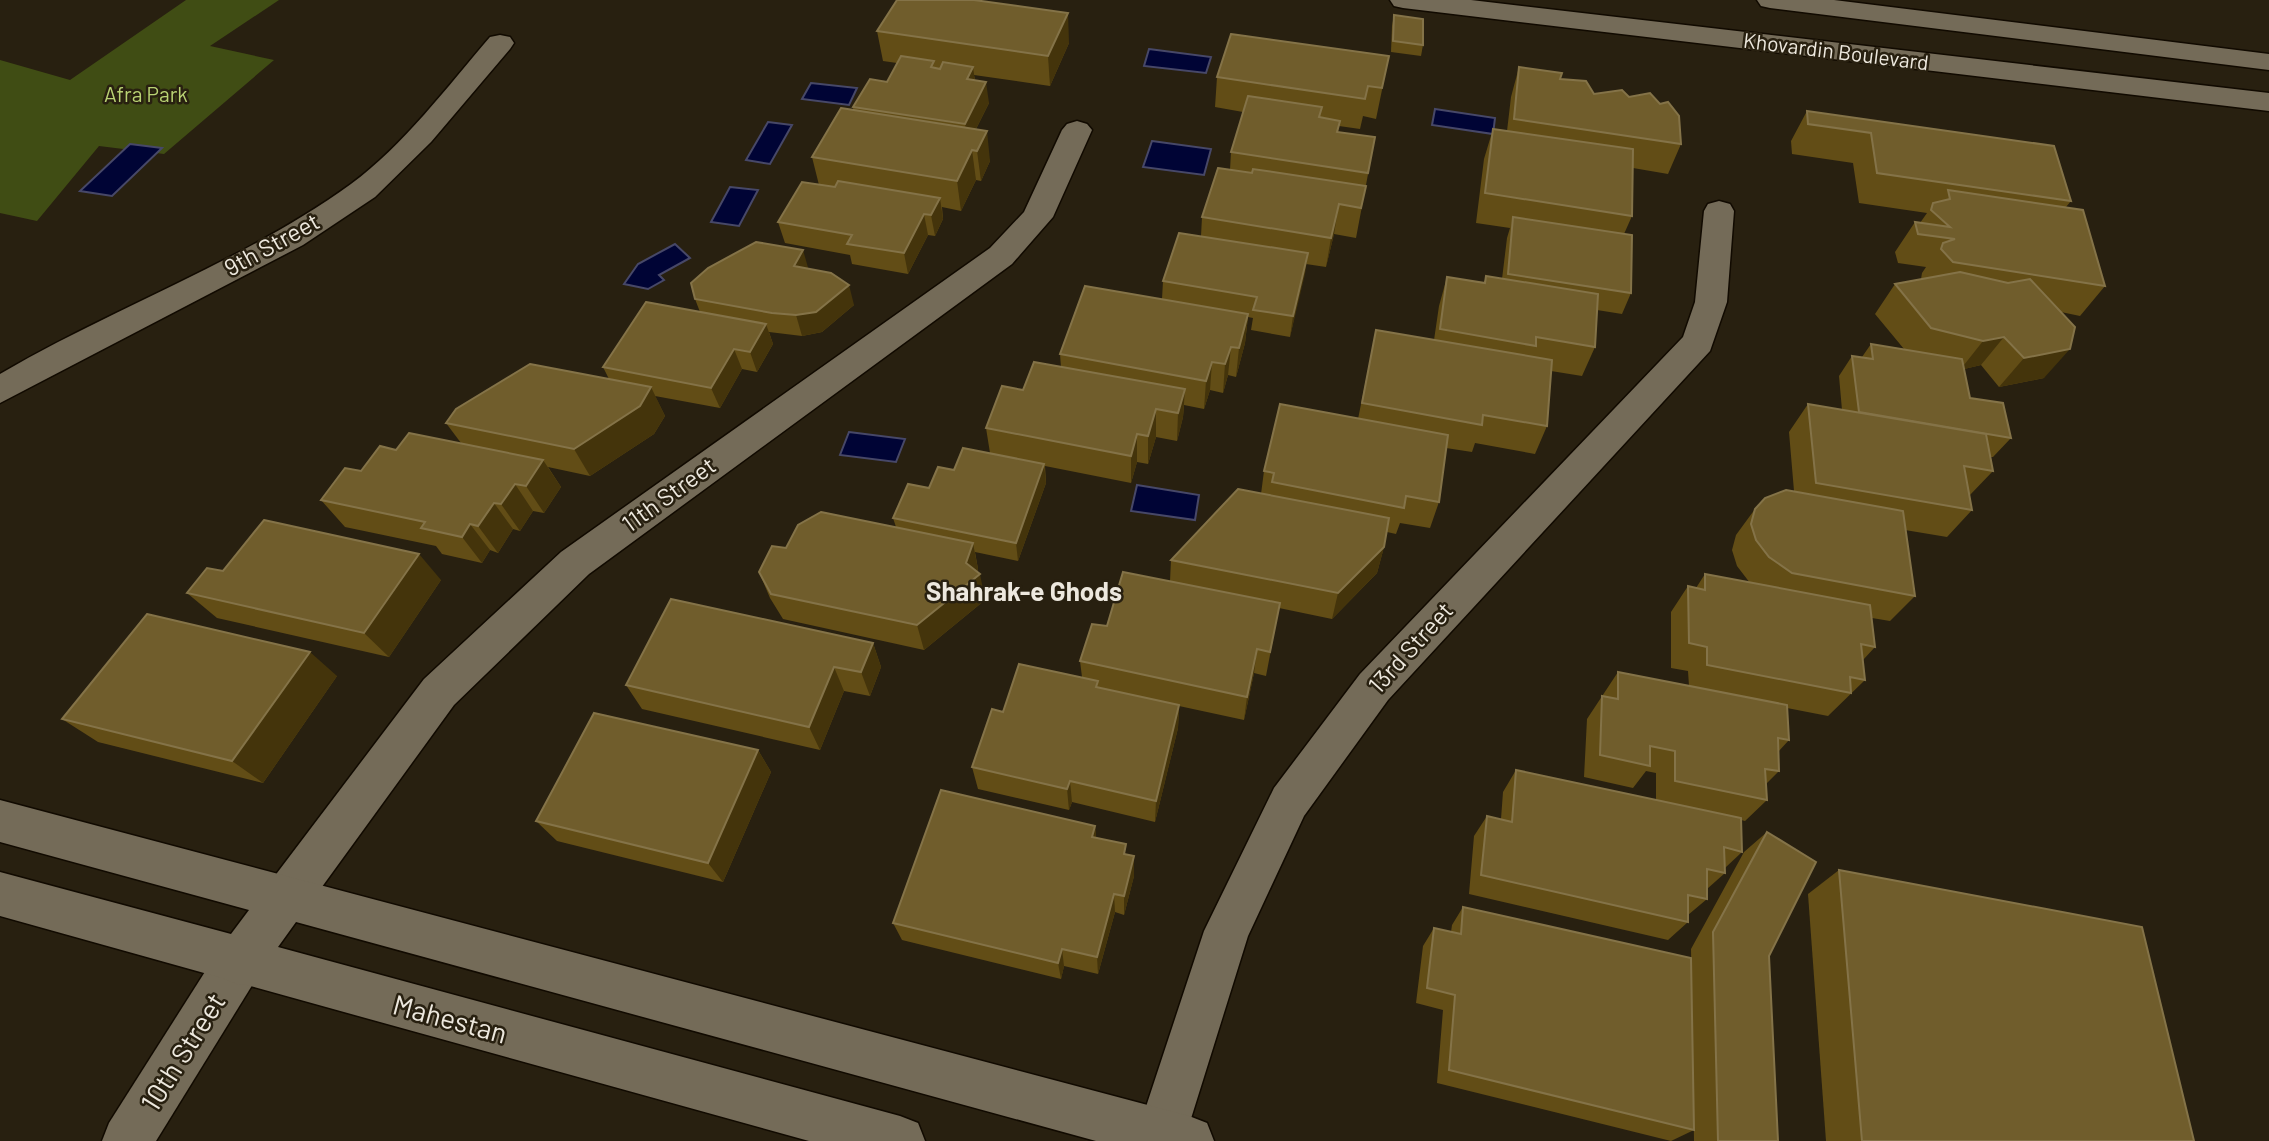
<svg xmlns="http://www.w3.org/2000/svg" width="2269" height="1141" font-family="Barlow,sans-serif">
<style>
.green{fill:#404d14}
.water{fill:#000435;stroke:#474868;stroke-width:2}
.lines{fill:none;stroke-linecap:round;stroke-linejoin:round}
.street-casing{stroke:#110a00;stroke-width:3}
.secondary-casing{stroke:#110a00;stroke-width:3}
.street{fill:#746b58;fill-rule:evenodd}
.secondary{fill:#746b58;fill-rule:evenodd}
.wall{fill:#624d16}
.shaded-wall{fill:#44340b}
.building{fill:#705d2c;stroke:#847348;stroke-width:2}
.labels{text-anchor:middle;stroke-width:5;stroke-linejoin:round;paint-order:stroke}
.far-street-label{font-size:21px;fill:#ede8de;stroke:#282010}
.far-park-label{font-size:21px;fill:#b9d273;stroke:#282010}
.street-label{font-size:24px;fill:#ede8de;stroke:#282010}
.neighbourhood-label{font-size:26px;font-weight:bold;fill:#ede8de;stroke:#282010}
.near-street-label{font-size:28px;fill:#ede8de;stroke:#282010}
</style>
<rect width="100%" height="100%" fill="#282010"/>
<path class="green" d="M186,0h93l-69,46 64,14 -110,94 -65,-8 -62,75 -37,-8v-153l70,20z"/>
<g class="water">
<path d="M1149,49l62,8 -5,16 -62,-7z"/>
<path d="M811,83l46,5 -8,17 -47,-6z"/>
<path d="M1435,109l60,9 -2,16 -61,-9z"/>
<path d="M768,122l24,3 -22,39 -24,-4z"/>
<path d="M1152,141l59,8 -7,26 -61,-8z"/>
<path d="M130,144l32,4 -50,48 -32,-5z"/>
<path d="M730,187l28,3 -19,36 -28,-4z"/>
<path d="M675,244l15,14 -31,17 5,5 -16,9 -24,-5 14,-20z"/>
<path d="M849,432l56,7 -9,23 -56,-7z"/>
<path d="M1137,485l62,10 -4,25 -64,-9z"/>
</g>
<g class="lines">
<defs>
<g id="street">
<path d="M500,35l10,2 4,6 -4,6 -79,93 -56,55 -72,48 -303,158v-29c114,-67 245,-113 351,-190 52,-38 97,-98 139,-147z"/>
<path d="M1077,121l10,3 5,6 -39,87 -41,47 -423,310 -135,131 -151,208 -16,6 -16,-6 -7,-16 7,-16 153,-202 137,-127 429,-304 34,-36 38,-82 5,-6z"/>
<path d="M1719,201l11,3 4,7 -7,91 -17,49 -322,349 -84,116 -56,120 -64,205h-44l-3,-7 67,-203 70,-143 86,-114 323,-337 12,-35 9,-91 4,-7z"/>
<path d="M239,939l17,6 6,17 -6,17 -100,162h-54l7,-18 113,-178z"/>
</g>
<g id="secondary">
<path d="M1390,0h81l798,93v18l-866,-103 -9,-2z"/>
<path d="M1757,0h77l435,54v16l-499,-62 -9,-2z"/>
<path d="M0,800l1189,316 18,7 7,18h-118l-800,-219 -18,25 622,169 18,7 7,18h-116l-566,-157 -4,1 -17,-7 -222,-62v-44l231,62 18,-24 -249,-68z"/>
</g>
</defs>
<use href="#street" class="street-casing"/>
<use href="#secondary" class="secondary-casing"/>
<use href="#street" class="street"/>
<use href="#secondary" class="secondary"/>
</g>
<g class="wall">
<path d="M1394,15l29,30 -2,11 -30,-4 1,-26z"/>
<path d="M877,31l192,12 -19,43 -76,-11 1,5 14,23 -13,26 14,32 -9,20 -5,-1 -15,31 -19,-4 1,12 -8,17 -7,-1 -20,39 -56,-10 -2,-9 -65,-12 -7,-21 41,-37 -7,-28 41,-47v-3l34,-25 10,-19 -14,-2z"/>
<path d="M1389,56l-13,63 -13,-3 -3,13 -21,-3 -1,6 37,5 -19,101 -22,-4 -8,33 -20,-3 -16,73 -39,-7 2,-12 -5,-1 -3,26 -9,34 -8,-2 -5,18 -13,-3 -6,19 -20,-4 -1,12 -6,24 -21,-4 -8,27 -11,-2 -6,21 -86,-17 1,17 -28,78 -43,-9 3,17 -1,3 8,28 -61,50 -141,-31 -13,-21 -11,-26 27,-24 110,-21 -3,-9 36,-30 25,-18 36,-17 -4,-25 37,-38 38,-23 -1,-13 102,-55 1,-18 38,-45 1,-19 28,-47 1,-18 12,-40 -28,-5 2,-30z"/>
<path d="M1519,67l41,12 34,15 35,3 52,47 -13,30 -35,-6 -1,48 -8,18 7,59 -9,21 -25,-4 -2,37 -13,29 -31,-5 -4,55 -12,28 -60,-11 -3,9 -26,-4 -7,54 -9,26 -30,-5 -4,11 -9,-2 -3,15 -7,26 -45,46 -53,-11 -13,68 -12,-3 -10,47 -65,-14 -1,22 -23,94 -83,-20 -3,8 -91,-21 -6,-22 31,-55 79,-35 -2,-16 27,-35 63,-45 1,-21 90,-66 3,-23 94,-52 18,-89 58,10 5,-34 8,-29 37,6 2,-7 16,3 5,-41 3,-10 -34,-5 8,-64 9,-30 14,2 4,-34z"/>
<path d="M1807,111l264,90 -5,6 39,79 -25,30 -19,-4 -17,66 -45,9 -18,-22 -17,4 6,29 41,40 -18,19h-3l3,14 -24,25 3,14 -25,27 -42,-7 10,66 -25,25 -18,-3 3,29 -12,13 2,20 -37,36 -41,-8 2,32 -11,12 1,19 -13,13 1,16 -22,21 -4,-1 1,32 -17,16v5l-18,16v10l-19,16v7l-20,18 -199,-46 5,-58 13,-20 14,3 2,-27 13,-22 140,30v-27l-10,-2 -13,17 -49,-11 3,-58 31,-47 71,14 -1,-15 -17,-3v-56l17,-26 8,2 9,-14 45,9 -13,-17 -5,-16 4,-15 19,-26 39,-18 -5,-59 19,-28 34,6 -3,-34 13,-20 10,1 9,-13 33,5 -29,-35 20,-30 26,-5 1,-6 4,-6 -28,-4 -3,-11 20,-30 5,1 7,-10 -68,-10 -6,-40 -61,-9 -1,-13z"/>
<path d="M808,269l46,36 -32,27 -20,4 -33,-4 4,12 -16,28 -15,-3 -22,39 -65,-12 10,20 -11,18 -64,42 -42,-9 13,20 -17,26 -11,-2 -13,20 -7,-2 -15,24 -8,-3 -8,13 -40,-9 -6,-8 -91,-19 -24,-27 40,-29 35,-21 65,-7 -15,-20 163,-44 -6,-12 97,-55 -5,-13z"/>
<path d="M223,571l218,9 -52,77 -172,-39 -30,-25z"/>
<path d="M873,643l8,24 -11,29 -26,-5 -24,59 -178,-41 -16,-24z"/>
<path d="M337,676l-74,107 -165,-41 -36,-23z"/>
<path d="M758,750l13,22 -48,110 -166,-41 -21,-20z"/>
<path d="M1095,826l1,12 30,16 8,2v20l-10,39 -9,-3 -17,62 -34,-8 -3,13 -159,-39 -9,-17z"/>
<path d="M1767,832l2,124 9,185h-84l-3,-192 53,-97z"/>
<path d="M1839,870l355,271h-368l-18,-247z"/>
<path d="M1463,907l231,223 -23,11 -234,-58 6,-73 -27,-7 7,-57 11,-18 17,4 1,-7z"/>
</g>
<g class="shaded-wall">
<path d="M1068,13l1,30 -19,43 -2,-30z"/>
<path d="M973,67l3,21 -9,-9z"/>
<path d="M986,82l3,21 -21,42 -3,-21z"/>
<path d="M987,131l3,30 -9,20 -4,-30z"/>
<path d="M972,150l4,30 -15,31 -4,-30z"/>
<path d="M940,198l3,21 -8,17 -4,-21z"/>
<path d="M1339,204l-5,30 -8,33 5,-29z"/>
<path d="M924,214l4,21 -20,39 -4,-21z"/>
<path d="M803,250l6,21 -15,-5z"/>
<path d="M1308,253l-3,21 -15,63 3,-21z"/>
<path d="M849,285l5,20 -32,27 -20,4 -6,-21z"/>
<path d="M1248,314l-3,29 -9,34 3,-29z"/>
<path d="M766,324l7,20 -16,28 -7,-20z"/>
<path d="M2004,337l-23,28 -21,5 23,-29z"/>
<path d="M1231,347l-3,28 -5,18 2,-29z"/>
<path d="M734,349l8,20 -22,39 -9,-20z"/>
<path d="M2070,349l-26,29 -45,9 25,-29z"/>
<path d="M1212,362l-2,28 -6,19 2,-28z"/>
<path d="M651,387l14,29 -11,18 -64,42 -16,-27z"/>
<path d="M1185,389l-2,28 -6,24 1,-28z"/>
<path d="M1156,409v28l-8,27v-28z"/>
<path d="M1137,434v28l-6,21v-27z"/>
<path d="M543,460l18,27 -17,26 -18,-27z"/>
<path d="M1044,464l2,19 -28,78 -2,-18z"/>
<path d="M515,484l18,27 -13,20 -19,-27z"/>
<path d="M494,503l19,26 -15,24 -20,-27z"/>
<path d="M470,524l20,26 -8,13 -20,-26z"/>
<path d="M973,543l5,26 -3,10 5,-5 5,26 -61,50 -7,-25 49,-62z"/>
<path d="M1384,547l-7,26 -45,46 6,-26z"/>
<path d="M419,554l22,26 -52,77 -25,-24z"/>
<path d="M873,643l8,24 -11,29 -9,-24z"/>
<path d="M1257,649l-3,24 -10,47 3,-23z"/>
<path d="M310,652l27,24 -74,107 -31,-22z"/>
<path d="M834,667l10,24 -24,59 -11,-23z"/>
<path d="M1179,705l-1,23 -23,94 1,-21z"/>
<path d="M758,750l13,22 -48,110 -15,-19z"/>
<path d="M1070,781l2,21 -3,8 -2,-21z"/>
<path d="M1095,826l2,20 -5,-9z"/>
<path d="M1134,856v20l-10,39v-19z"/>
<path d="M1114,894l1,18 -17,62 -1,-17z"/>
<path d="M1062,949l2,17 -3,13 -3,-16z"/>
</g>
<g class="building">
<path d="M897,0h77l94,13 -20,43 -171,-25z"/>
<path d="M1394,15l29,4v26l-30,-4z"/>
<path d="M1231,34l158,22 -7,32 -14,-2 -3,13 -148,-22z"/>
<path d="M901,56l33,5 -3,6 9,2 3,-7 30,5 -6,12 19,3 -21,42 -112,-17 17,-28 17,3z"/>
<path d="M1519,67l43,6 -2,6 26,2 8,13 28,-4 7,7 21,-4 10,11 8,-2 11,14 2,28 -167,-25z"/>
<path d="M1248,96l74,11 -3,10 21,4 -3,11 38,5 -7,36 -137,-21z"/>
<path d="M841,108l146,23 -10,20 -5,-1 -15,31 -145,-24z"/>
<path d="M1807,111l247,35 17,55 -194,-28 -6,-40 -63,-9z"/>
<path d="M1493,129l140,20 -1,67 -147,-23z"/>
<path d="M1218,168l34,5 1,-4 113,17 -5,22 -22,-4 -8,34 -129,-21z"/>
<path d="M838,181l102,17 -9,17 -7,-1 -20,39 -57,-9 5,-9 -74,-13 24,-40 33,5z"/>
<path d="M1948,190l135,20 22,76 -152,-24 -12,-13 2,-6 12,-4 -37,-5 -3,-12 35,5 -19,-17 2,-7 17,-4z"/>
<path d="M1513,217l119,18 -1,58 -123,-19z"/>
<path d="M1179,233l129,20 -15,63 -40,-6 4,-13 -94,-16z"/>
<path d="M756,242l47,8 -9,16 37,7 18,12 -33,27 -20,3 -24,-2 -77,-14 -4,-16 17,-15z"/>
<path d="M1960,272l48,11 22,-4 45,48 -5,22 -46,9 -20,-21 -21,4 -52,-13 -36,-44z"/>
<path d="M1486,276l112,18 -3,53 -59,-10v9l-96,-17 7,-52 38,6z"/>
<path d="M1085,286l163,28 -9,34 -8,-1 -6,17 -13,-2 -6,19 -146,-27z"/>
<path d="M646,302l120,22 -16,28 -16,-3 -23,39 -108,-21z"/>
<path d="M1376,330l176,30 -5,66 -64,-11 -1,10 -120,-22z"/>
<path d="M1871,344l91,15 8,39 33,5 8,35 -152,-26 -7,-56 21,3z"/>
<path d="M1034,362l151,27 -7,24 -22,-4 -8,27 -11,-2 -6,22 -145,-28 16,-42 21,4z"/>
<path d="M530,364l121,23 -11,19 -66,43 -128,-26 10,-14z"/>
<path d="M1280,404l168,31 -9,67 -33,-6 -2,12 -132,-26 2,-9 -10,-2z"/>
<path d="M1808,404l178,30 7,37 -29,-5 8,44 -156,-27z"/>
<path d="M409,433l134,27 -17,26 -11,-2 -14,20 -7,-1 -16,23 -8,-2 -8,13 -41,-9 4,-6 -104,-22 24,-32 16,3 19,-25 16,4z"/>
<path d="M963,448l81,16 -28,79 -123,-25 15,-34 21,4 9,-21 16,3z"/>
<path d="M1238,489l151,29 -5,29 -46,46 -167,-33z"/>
<path d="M1786,490l117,21 12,85 -123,-23 -23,-16 -13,-17 -5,-16 4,-15 10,-11z"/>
<path d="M821,512l152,31 -7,20 14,11 -63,51 -146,-31 -12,-22 13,-26 14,2 12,-23z"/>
<path d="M264,520l155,34 -55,79 -177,-40 20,-25 16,3z"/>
<path d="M1123,572l157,31 -10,49 -13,-3 -10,48 -167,-36 12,-37 15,2z"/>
<path d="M1705,574l165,31 5,42 -14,-3 4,36 -15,-3 1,16 -144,-28v-18l-18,-4 -1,-57 17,4z"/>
<path d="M671,599l202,44 -12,29 -27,-5 -25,60 -183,-42z"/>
<path d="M147,614l163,38 -78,109 -170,-42z"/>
<path d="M1019,664l79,17 -2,6 83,18 -23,96 -86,-20 -3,8 -95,-22 20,-58 11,3z"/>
<path d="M1618,672l169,33 2,35 -11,-2 1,33 -14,-2 2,31 -92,-19v-30l-25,-5v20l-50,-11 2,-59 16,3z"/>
<path d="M594,713l164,37 -50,113 -172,-42z"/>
<path d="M1516,770l225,48 1,34 -18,-5 1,26 -18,-4v30l-19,-4v27l-207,-47 6,-59 25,6z"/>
<path d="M941,790l154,36 -3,11 34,7 -2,10 10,2 -10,40 -10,-2 -17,63 -35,-8 -4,14 -165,-40z"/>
<path d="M1767,832l49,30 -47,94 9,185h-60l-5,-209z"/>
<path d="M1839,870l303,57 52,214h-332z"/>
<path d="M1463,907l228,51 3,172 -245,-60 6,-75 -28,-7 7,-60 27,6z"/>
</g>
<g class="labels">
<g class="far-street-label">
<text transform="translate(1836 52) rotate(7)" y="7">Khovardin Boulevard</text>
</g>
<g class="far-park-label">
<text x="146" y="102">Afra Park</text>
</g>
<g class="street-label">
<text transform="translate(272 245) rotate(-29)" y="8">9th Street</text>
<text transform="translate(669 495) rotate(-36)" y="8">11th Street</text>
<text transform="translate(1411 648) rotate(-48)" y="8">13rd Street</text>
</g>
<g class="neighbourhood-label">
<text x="1024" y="601">Shahrak-e Ghods</text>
</g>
<g class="near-street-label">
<text transform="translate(450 1019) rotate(15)" y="10">Mahestan</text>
<text transform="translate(183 1052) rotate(-58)" y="10">10th Street</text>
</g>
</g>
</svg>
